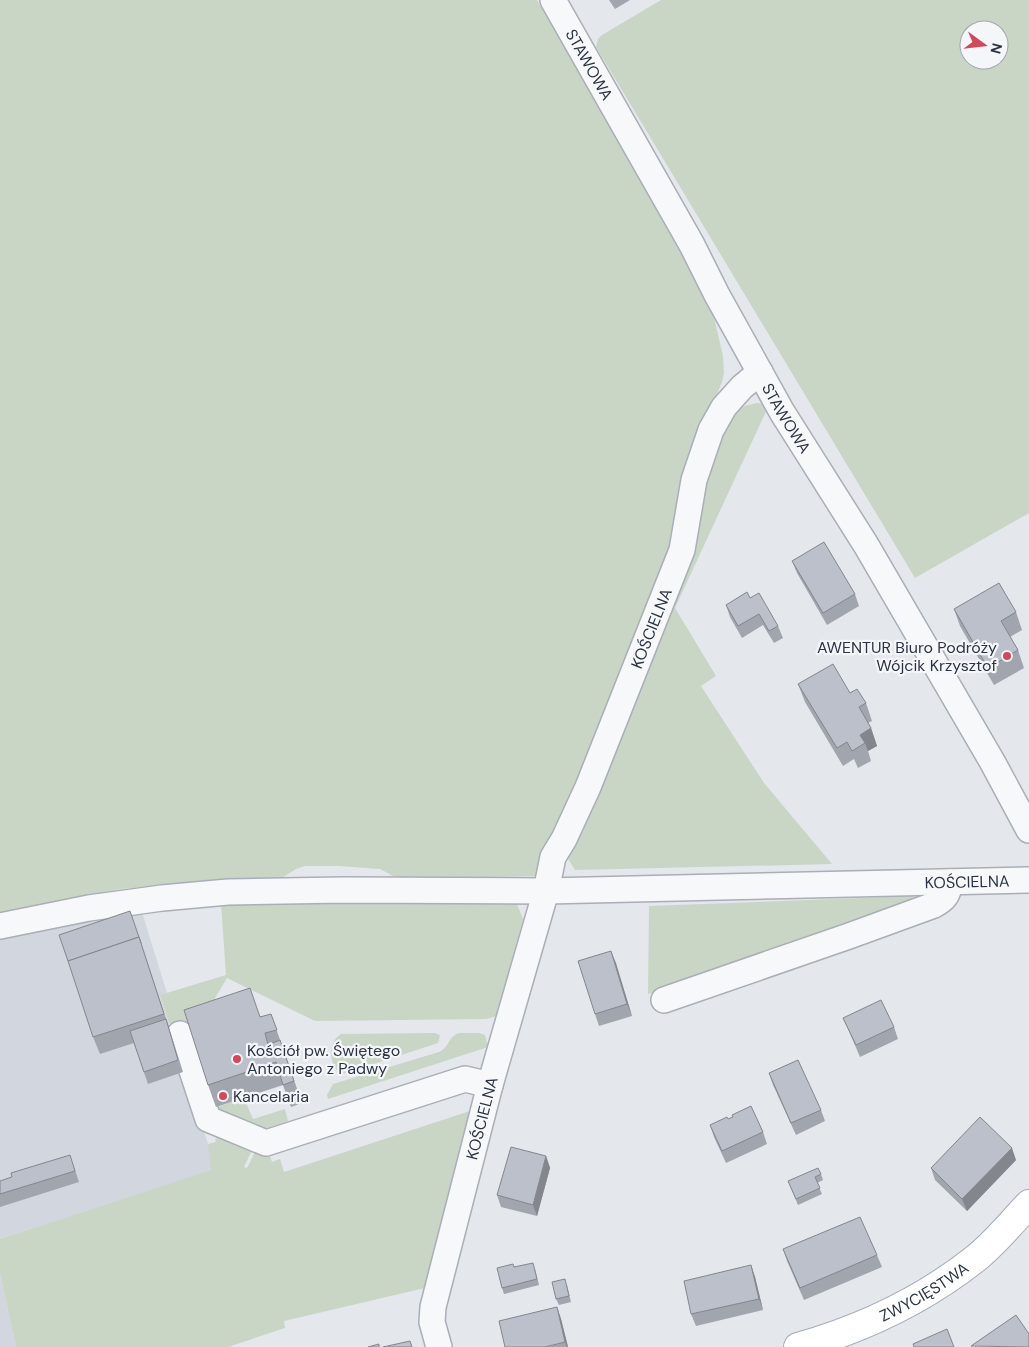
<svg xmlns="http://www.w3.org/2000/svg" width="1029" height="1347" font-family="'DM Sans',sans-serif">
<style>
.built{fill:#d2d6de}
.green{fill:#c9d6c5;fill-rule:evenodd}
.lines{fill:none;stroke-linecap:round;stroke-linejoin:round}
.minor-casing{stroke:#a9aeb7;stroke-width:28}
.major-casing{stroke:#a3abb8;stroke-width:30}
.minor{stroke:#f7f8fa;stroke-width:25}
.major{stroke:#fff;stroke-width:28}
.wall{fill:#a1a5ae}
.shaded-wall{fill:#83868d}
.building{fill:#bbc0ca;stroke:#83868d}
.poi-dot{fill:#d1495b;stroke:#f4f6f9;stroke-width:2}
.labels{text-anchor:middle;stroke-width:4.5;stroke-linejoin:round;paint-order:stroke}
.street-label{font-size:16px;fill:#2b3445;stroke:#f4f6f9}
.poi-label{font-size:16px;fill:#2b3445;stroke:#f4f6f9;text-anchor:start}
</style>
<rect width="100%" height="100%" fill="#e4e7ec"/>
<g class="built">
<path d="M141,909l26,84 -7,3 48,148 4,26 -212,69v-302z"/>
<path d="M0,1273l16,74h-16z"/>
</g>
<g class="green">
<path d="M0,0h537l173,300 13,56 1,17 -2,9 -10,24 -40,148 -135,322 -135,2 -9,-2 -13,-7 -41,-3h-34l-9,3 -14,9 -50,1 -111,10 -121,26z"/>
<path d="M661,0h368v513l-114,65 -319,-531 2,-8 4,-4zM969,30h30v30h-30z"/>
<path d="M757,403l12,2 -94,203 41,68 -15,10 63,97 68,81 -257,6 -8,-13 131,-353 23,-73 13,-18 10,-7z"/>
<path d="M913,896l1,8 -201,71 -65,19 1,-88z"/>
<path d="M236,902l281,2 6,15 -26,97 -11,3 -171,2 -88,-43 -12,20 5,18 -48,16 -12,-37 66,-20 -5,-71z"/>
<path d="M435,1033l5,2 -2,8 -92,30 -8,-1c-9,-10 -10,-30 3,-38z"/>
<path d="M459,1033h20l6,2 3,12 -160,52 -1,-4 6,-11 106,-32c10,-4 9,-15 20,-19z"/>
<path d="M244,1098l9,21 32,-10 3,12 -33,11 -44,-23z"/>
<path d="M473,1110l-48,178 -141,33 1,7 -57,19h-212l-16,-74v-34l211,-69 -3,-26 8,-2 -1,-3 11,-4 27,13 -9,19 3,1 10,-20 3,8 9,-3 3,9 8,-3 4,13z"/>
</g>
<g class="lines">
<defs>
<g id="minor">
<path id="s1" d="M553,0l139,245 25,50 65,117 84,133 127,218 36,67"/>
<path id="s2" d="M0,926l89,-18 73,-10 66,-6 115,-2 203,1 483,-11"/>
<path d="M664,1000l185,-64 85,-31c11,-6 14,-10 16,-23"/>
<path d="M180,1034l28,85 58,24 199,-64 25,6"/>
<path id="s3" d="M439,1347l-7,-25 1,-15 57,-222 56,-194 7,-34 11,-18 24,-52 94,-237 12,-70 17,-50 13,-23 18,-20 18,-15"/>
</g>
<g id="major">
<path id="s4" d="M798,1347c64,-18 125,-47 177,-88 20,-16 37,-37 54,-55"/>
</g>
</defs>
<use href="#minor" class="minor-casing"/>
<use href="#major" class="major-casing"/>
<use href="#minor" class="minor"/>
<use href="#major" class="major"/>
</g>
<g class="wall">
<path d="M609,0h21l-15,9z"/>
<path d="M792,561l63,33 4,12 -32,19 -30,-52z"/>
<path d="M750,598l28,28 5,12 -9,5 -11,-18 -21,13 -12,-21 -4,-12z"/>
<path d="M954,609l62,3 6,18 -12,7 8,13 6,18 -30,17 -34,-59z"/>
<path d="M798,684l52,9 16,10 6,18 -4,2 3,5 6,18 -9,5 3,10 -13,7 -4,-9 -11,7 -38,-64z"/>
<path d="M611,951l21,65 -33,10 -4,-12z"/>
<path d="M145,955l38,117 -35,12 -14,-41 -34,11 -7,-17z"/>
<path d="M271,1014l31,89 -11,4 -8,-22 -67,22 -8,-22 52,-68z"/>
<path d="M843,1018l51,9 4,12 -38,18 -12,-28z"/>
<path d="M769,1073l52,37 4,11 -29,14 -23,-50z"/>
<path d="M728,1119l35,13 4,12 -41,19 -12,-26 -4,-12z"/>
<path d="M546,1156l4,12 -13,48 -36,-9 -4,-12z"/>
<path d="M1016,1160l-49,51 -32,-31 -4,-12z"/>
<path d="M74,1167l5,15 -79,25v-26z"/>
<path d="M821,1174l2,6 -6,3 5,11 -24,11 -10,-24z"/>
<path d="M783,1249l94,6 5,12 -78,33 -17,-39z"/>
<path d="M751,1265l4,12 8,33 -67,16 -5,-12z"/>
<path d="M515,1267l20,2 4,16 -35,9 -2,-6z"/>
<path d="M567,1285l4,17 -12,3 -3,-6z"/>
<path d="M557,1307l4,12 7,28h-63z"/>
</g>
<g class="shaded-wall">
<path d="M871,728l6,18 -9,5 -3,-8 -5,-8z"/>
<path d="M130,911l40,120 13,41 -17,-52z"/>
<path d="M611,951l5,12 16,53 -5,-12z"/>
<path d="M1012,1148l4,12 -49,51 -5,-12z"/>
<path d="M546,1156l4,12 -13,48 -4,-11z"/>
<path d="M751,1265l4,12 8,33 -4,-11z"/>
<path d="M557,1307l4,12 7,28h-1l-2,-5z"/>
</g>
<g class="building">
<path d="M824,542l31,52 -32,19 -31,-52z"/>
<path d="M999,583l17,29 -15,9 17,29 -30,18 -34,-59z"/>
<path d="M747,592l3,6 9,-5 19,33 -9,5 -10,-17 -21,12 -12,-21z"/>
<path d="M833,664l17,29 7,-4 9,14 -7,4 12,21 -11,7 5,8 -13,8 -5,-9 -10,6 -39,-64z"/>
<path d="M130,911l11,32 -2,-6 -71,24 -9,-26z"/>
<path d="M139,937l25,77 -71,23 -25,-76z"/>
<path d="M611,951l16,53 -32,10 -17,-53z"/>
<path d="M250,988l10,29 11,-3 6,16 -12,3 3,12 12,-5 14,41 -11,4 -7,-23 -68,23 -24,-75z"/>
<path d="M881,1000l13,27 -38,18 -13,-27z"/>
<path d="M166,1019l12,41 -34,12 -14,-41z"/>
<path d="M798,1060l23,50 -30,13 -22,-50z"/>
<path d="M751,1106l12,26 -41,19 -12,-26 17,-8 1,2 5,-2 -1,-2z"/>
<path d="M980,1117l32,31 -50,51 -31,-31z"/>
<path d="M511,1147l35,9 -13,49 -36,-10z"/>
<path d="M70,1155l5,16 -75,23v-13l12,-4 -1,-4z"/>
<path d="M818,1168l3,6 -6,3 5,11 -24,11 -8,-18z"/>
<path d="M860,1217l17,38 -77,33 -17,-39z"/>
<path d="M533,1263l4,16 -35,9 -5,-20 16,-4 1,3z"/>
<path d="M751,1265l8,34 -68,15 -7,-33z"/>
<path d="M565,1279l4,17 -13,3 -4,-17z"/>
<path d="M557,1307l8,35 -20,5h-40l-6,-26z"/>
<path d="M1016,1315l13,19v12l-2,1 -56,-1z"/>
<path d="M947,1329l7,18h-40l-1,-3z"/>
<path d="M410,1341l2,6h-29z"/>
<path d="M379,1344v3h-11z"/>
</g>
<g class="poi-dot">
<circle cx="1007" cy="656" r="5"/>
<circle cx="237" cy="1059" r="5"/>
<circle cx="223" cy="1096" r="5"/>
</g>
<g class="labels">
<g class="street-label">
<text dy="6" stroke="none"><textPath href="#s1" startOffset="74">STAWOWA</textPath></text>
<text dy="6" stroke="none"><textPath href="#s1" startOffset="479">STAWOWA</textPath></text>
<text dy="6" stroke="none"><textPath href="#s3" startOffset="756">KOŚCIELNA</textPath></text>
<text dy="6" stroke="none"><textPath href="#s2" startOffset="970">KOŚCIELNA</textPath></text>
<text dy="6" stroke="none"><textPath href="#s3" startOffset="236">KOŚCIELNA</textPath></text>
<text dy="6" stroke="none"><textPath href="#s4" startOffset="138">ZWYCIĘSTWA</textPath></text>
</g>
<g class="poi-label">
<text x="997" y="653" text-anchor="end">AWENTUR Biuro Podróży<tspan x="997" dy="18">Wójcik Krzysztof</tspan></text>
<text x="247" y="1056">Kościół pw. Świętego<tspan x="247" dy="18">Antoniego z Padwy</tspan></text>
<text x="233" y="1102">Kancelaria</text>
</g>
</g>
<g transform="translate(984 45) rotate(105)"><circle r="24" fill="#f4f6f9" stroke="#a4a8b1"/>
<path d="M0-4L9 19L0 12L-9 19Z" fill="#d1495b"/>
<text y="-8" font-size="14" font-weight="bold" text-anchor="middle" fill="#2b3445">N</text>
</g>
</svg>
